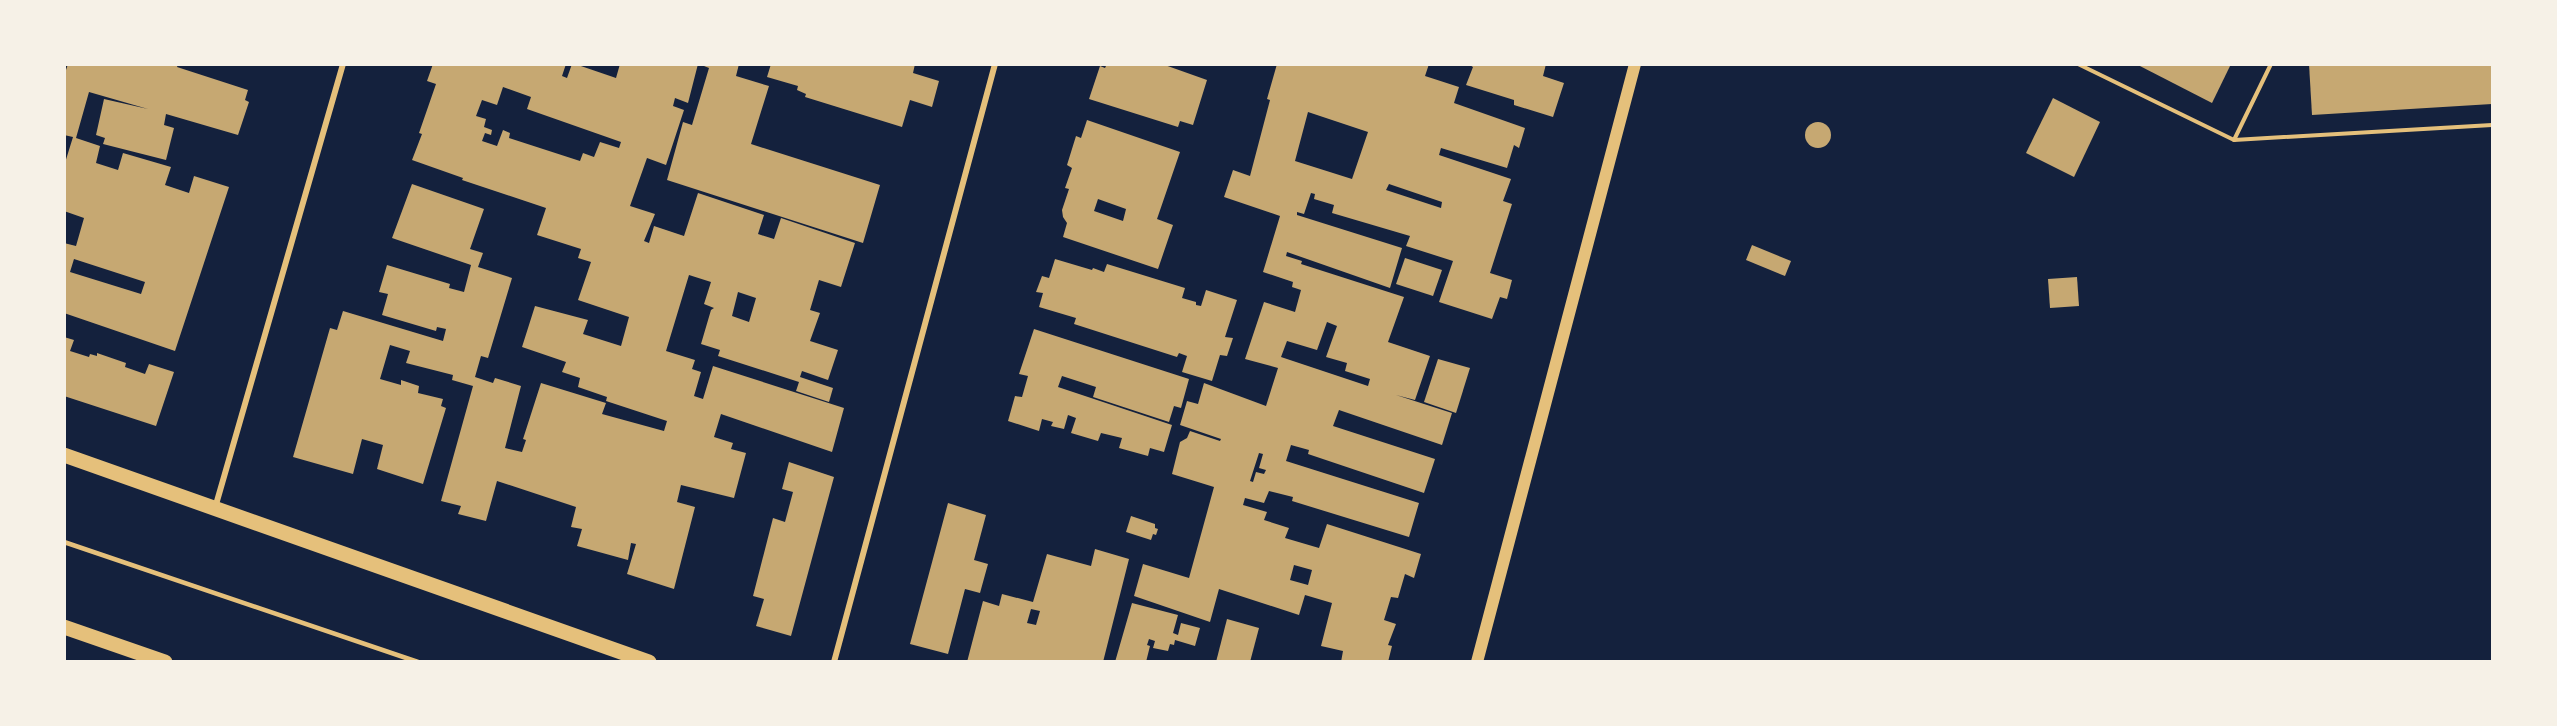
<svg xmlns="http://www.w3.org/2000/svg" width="2557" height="726" font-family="'Noto Serif',serif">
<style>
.building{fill:#c6a872;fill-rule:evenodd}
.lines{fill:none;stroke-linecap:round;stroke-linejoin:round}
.path{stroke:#e5c07b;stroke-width:4}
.service{stroke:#e5c07b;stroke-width:4.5}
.minor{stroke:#e5c07b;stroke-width:6}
.secondary{stroke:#e5c07b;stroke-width:12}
.primary{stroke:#e5c07b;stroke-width:15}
</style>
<rect width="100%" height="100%" fill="#14213d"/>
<g class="building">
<path d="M68,64h110l-1,3 71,23 -3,10 4,2 -11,33 -72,-21 -2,11 10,3 -8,32 -63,-16 2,-6 -9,-3 8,-36 44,10 -59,-17 -13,46 24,8 -4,17 22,7 5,-17 48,14 -6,18 24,8 5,-17 35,11 -54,164 -111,-38v-70l12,3 8,-28 -20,-7v-45l9,-29 -9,-2v-59zM74,259l71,23 -4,12 -71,-22z"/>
<path d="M433,64h133l-4,12 5,2 5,-14h3l41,14 4,-14h78l-10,39 -13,-5 -2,8 11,4 -18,55 -19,-7 -17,48 25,8 -11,27 5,2 5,-17 30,10 14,-43 66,22 -6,19 16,5 7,-21 74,25 -14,44 -22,-7 -9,30 10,3 -10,28 28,9 -10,30 -26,-9 -2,6 33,11 -4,14 -33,-11 3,-9 -81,-26 2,-6 -19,-6 10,-34 3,-2 -10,-4 7,-22 -22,-7 -23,76 29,9 -3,9 9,3 -7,24 9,3 10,-33 131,42 -12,44 -111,-38 -7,23 19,6 -2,6 15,4 -12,45 -53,-13 -4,17 18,5 -21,82 -47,-15 9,-30 -5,-1 -3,17 -51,-14 5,-17 -11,-2 5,-20 -79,-26 -11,40 -28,-7 3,-8 -20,-5 32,-115 -21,-6 1,-5 -47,-12 4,-12 -20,-6 -10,34 21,6v-5l18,6 -1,7 25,6 -2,7 5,2 -23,76 -46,-15 6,-24 -21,-6 -9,35 -60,-17 37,-129 7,2 6,-19 100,30 3,-12 -9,-2 -1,4 -54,-16 6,-21 -9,-2 8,-27 63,19 -1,4 15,4 7,-27 -79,-27 20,-54 72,25 -14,40 13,4 -5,14 34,11 -24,80 -7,-2 -6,21 18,6 2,-5 26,8 -16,62 17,4 4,-12 -3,-1 18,-56 65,20 -4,11 62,17 3,-10 -61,-20 1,-4 -29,-10 2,-9 -18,-6 4,-10 -44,-15 13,-41 53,14 -5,14 38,12 8,-29 -51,-17 13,-38 -13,-4 3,-9 -44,-14 9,-27 -84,-28 1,-2 -51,-18 10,-26 -3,-1 17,-49 -9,-3zM503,87l28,10 -4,12 94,33 -2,6 -19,-6 -6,15 -11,-4 -3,8 -71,-23 1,-5 -7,-3 -6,16 -15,-5 3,-8 6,2 1,-5 -8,-3 2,-8 -10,-3 6,-16 15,5zM738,292l18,6 -7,24 -17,-6z"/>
<path d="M699,64h40l-3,12 33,10 -18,58 129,41 -17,58 -196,-63 16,-58 9,3 17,-57z"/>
<path d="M771,64h144l-2,9 26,8 -7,26 -22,-7 -8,27 -97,-30 1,-3 -9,-4 1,-4 -31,-9z"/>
<path d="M1107,64h55l45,16 -14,45 -13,-4 -2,6 -89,-28 11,-33 5,2z"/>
<path d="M1277,64h152l-4,12 34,11 -5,16 71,25 -6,20 -5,-3 -7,23 -66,-20 -2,7 72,24 -8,22 9,3 -22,69 22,7 -5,19 -7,-2 -8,22 -53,-17 14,-41 -47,-15 4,-10 -78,-23 2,-8 -20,-6 1,-5 -4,-1 -7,21 -7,-2v3l105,33 -12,40 -103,-36 -1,4 16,5 -1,3 103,33 -16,45 42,14 -15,44 -19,-5 56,18 -10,32 -103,-35 -6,16 102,33 -11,34 -116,-39 1,-4 -18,-5 -5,16 133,42 -10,34 -117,-36 1,-4 -24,-6 -5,12 -19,-5 -2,7 24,7 -3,8 25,8 -4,10 34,10 8,-24 94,30 -7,24 -9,-4 -7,24 -7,-1 -7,23 12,4 -8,21 4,1 -4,16h-47l2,-11 -22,-5 11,-43 -27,-8 -6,20 -80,-26 -9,33 -76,-26 9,-32 46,14 25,-91 -42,-13 8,-32 7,-4 3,-7 30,10 1,-2 -41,-14 7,-24 11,3 6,-21 62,23 12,-38 -33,-9 19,-57 31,10 6,-22 -9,-3 1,-5 -30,-10 17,-56 -56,-19 9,-27 17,6 20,-76 -3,-1zM1308,112l60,20 -16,47 -57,-18zM1389,184l53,18 -1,6 -55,-18zM1327,322l10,4 -11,31 21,6 -2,8 25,8 -2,7 -87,-29 6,-16 30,9zM1259,453l4,1 -4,14 7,2 -2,4 -8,-2 -3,10 -3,-1zM1294,565l18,5 -4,15 -18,-5z"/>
<path d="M1468,64h78l-3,12 21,7 -11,34 -39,-12v-5l-48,-15 7,-18z"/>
<path d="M2136,64h95l-19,39z"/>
<path d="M2309,64h183v40l-180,11z"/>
<path d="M2053,98l47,24 -26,55 -48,-24z"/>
<path d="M1087,120l93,32 -23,67 16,6 -15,44 -95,-32 4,-14 -4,-6 -1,-7 7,-21 -4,-1 7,-20 -5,-3 9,-29 5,2zM1098,199l28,10 -3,12 -29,-10z"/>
<circle cx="1818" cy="135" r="13"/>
<path d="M1752,245l39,16 -6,15 -39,-16z"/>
<path d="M1405,258l37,12 -9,26 -37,-12z"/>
<path d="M1055,259l37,11 1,-2 11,4 3,-8 78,24 -3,10 14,4v3l5,1 5,-16 31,10 -12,37 8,1 -6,18 -7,-1 -8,26 -30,-9 5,-16 -8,-3 -2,4 -103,-33 2,-6 -37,-11 4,-14 -7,-1 6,-16 7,2z"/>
<path d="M2077,277l2,29 -29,2 -2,-29z"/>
<path d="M1034,329l155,50 -8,29 -7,-2 -5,16 -76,-25 3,-10 -34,-11 -4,11 114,38 -8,27 -14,-4 -2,8 -29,-8 3,-10 -21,-5 -3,8 -27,-8 5,-15 -8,-3 -4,14 -13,-3 2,-4 -11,-3 -3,12 -31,-10 7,-25 7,1 6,-21 -9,-2z"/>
<path d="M64,337l10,3 -4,11 19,6 1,-3 7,2v-3l29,10 -1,4 20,7 4,-10 25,8 -18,54 -92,-30z"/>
<path d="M1438,359l32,9 -14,45 -32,-11z"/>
<path d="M789,462l45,15 -43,159 -35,-10 8,-27 -11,-3 20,-78 12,4 8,-30 -11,-3z"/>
<path d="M948,503l38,12 -12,45 14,4 -8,29 -15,-4 -17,65 -38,-10z"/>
<path d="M1131,516l24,8v4l3,1 -2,6 -3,-1 -2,6 -25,-8z"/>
<path d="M1095,549l34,10 -26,103h-136l16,-61 16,5 3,-12 31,8 14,-48 44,12zM1031,609l9,2 -4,14 -9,-2z"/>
<path d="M1132,603l46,12 -5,18 5,2 3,-12 19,5 -5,18 -20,-6 -1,5 -4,-1 -2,7 -15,-3 2,-7 -6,-2 -2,6 3,1 -4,16h-31z"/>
<path d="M1227,619l32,9 -9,34h-34z"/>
</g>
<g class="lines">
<g class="path">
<path d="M2078,64l156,76 37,-76"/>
<path d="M2234,140l258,-15"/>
</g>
<path class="service" d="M64,542l354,120"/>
<g class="minor">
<path d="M215,508l128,-444"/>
<path d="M834,662l161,-598"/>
</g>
<path class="secondary" d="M1477,662l158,-598"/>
<g class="primary">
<path d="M64,455l585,207"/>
<path d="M64,627l101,35"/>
</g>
</g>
<rect width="2557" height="726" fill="none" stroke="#f6f1e7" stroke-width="132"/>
</svg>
